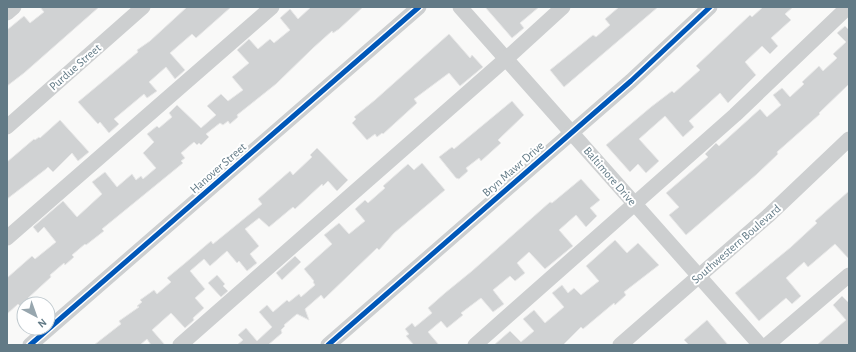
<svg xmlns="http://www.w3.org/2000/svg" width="856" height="352" font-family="'Alegreya Sans',sans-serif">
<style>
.building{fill:#d0d2d3;stroke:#e8e8e8}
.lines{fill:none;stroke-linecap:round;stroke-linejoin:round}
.minor{stroke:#cdcfd0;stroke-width:15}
.cycleway-casing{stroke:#fff;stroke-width:8}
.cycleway{stroke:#0057b8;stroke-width:5}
.labels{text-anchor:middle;stroke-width:4;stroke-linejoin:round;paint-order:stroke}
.street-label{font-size:12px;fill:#627a86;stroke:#fff}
</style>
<rect width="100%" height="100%" fill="#f9f9f8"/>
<g class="building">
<path d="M40,7h59l-75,66 -17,13v-56l17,-14 6,7 14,-11z"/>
<path d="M187,7h44l-35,31 -4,-4 -22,19 15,17 -10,9 -9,-12 -17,15 8,9 -10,7 -3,-4 -30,25 5,5 -10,9 -9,-11 -2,2 -20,-22 60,-50 -1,-2 13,-9z"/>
<path d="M311,7h52l-24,22 -6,4 -1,-2 -19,17 -37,36 -39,31 1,2 -8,7 -2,-3 -5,4 -3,-2 -14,11 3,3 -8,8 -2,-2 -2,2 -3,-3 -13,11 4,5 -4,3 2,2 -81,66 2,2 -18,14 -1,-1 -13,11 2,2 -9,8 -1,-2 -14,12 1,2 -23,21 2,2 -9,7 -3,-3 -11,10v-36l25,-22 3,3 21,-17 -12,-15 -6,6 -5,-6 30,-26 14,16 25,-23 -10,-12 13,-10 12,15 15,-13 4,6 5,-4 2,3 13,-11 -13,-15 11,-11 -7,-8 10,-8 2,2 13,-11 -3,-4 8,-8 24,23 15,-13 -9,-9 14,-12 7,7 15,-11 -11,-13 17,-14 -12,-13 12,-11 9,10 12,-10 4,4 16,-13 -10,-12 10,-9 8,10z"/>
<path d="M485,7h54l-19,16 4,5 -12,10z"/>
<path d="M619,7h39l-94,80 -14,-17 43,-35 3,2 14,-12 -5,-6z"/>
<path d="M763,7h30l-8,7 6,6 -20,18 7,8 -8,8 -8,-8 -17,16 11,13 -28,28 -8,-10 -31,28 5,6 -11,10 -18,-21 -26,23 20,22 -13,12 -8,-9 -8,8 -24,-27 45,-38 21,-16 2,2 26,-23 -4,-4 54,-51 2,2z"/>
<path d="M845,26l4,4v54l-30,29 1,1 -43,38 1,2 -21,20 -71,61 -17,-20 10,-8 -13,-14 42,-36 -3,-3 11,-11 3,3 41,-37 7,8 14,-12 -8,-10 9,-7 8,9 14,-13 -2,-2 17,-16 4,5 14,-13 -4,-4 13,-12 -9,-9z"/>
<path d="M449,34l21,24 2,-3 11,12 -23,19 -11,-13 -35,26 3,4 -34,31 -1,-1 -5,4 -2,-3 -8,6 -15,-17 4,-4 -2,-2 21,-17z"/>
<path d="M512,101l12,14 -26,25 3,3 -20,18 -2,-3 -13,10 2,3 -9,8 -3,-1 -17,-21 13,-10 2,2z"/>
<path d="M60,120l29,32 -11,9 -6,-8 -19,19 -5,-5 -2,2 -39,30v-37l27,-23 1,1 4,-3 1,1z"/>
<path d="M317,148l31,32 -11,11 -9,-10 -5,5 -1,-2 -27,25 -2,-2 -24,20 -10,-9 -14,11 14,17 -9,8 7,9 -10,8 -8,-10 -2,2 -10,-12 -17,15 -6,-7 -14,12 15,18 -10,9 9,10 -11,10 1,2 -9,8 -14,-15 -19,17 13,15h-14l-4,-6 -7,6h-46l27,-21 -2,-3 20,-14 -2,-1 5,-4 -2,-2 14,-10 3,4 14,-12 -4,-4 17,-14 27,-23 2,3 49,-40 -4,-5 32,-28 3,4 19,-18 -2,-2z"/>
<path d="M422,163l23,27 -51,43 -15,17 -2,-2 -53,51 -3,-4 -16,14 4,11 -12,-6 -13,11 1,1 -4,4 1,3 -14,12h-31l6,-5 -5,-5 8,-7 11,13 15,-14 -13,-15 8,-7 6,7 14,-12 2,2 10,-8 2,3 14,-12 -2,-3 1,-1 -10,-12 28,-25 -8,-9 15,-12 10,11 16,-13 -10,-12 10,-9 3,3 17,-15 -2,-2 25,-22 6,6z"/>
<path d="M581,179l19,21 -10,8 7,8 -11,11 -10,-12 -17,15 14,16 -28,23 -16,-17 -12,11 8,10 -10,8 -5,-5 -17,14 11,14 -11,8 -12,-14 -20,15 2,2 -16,13 -6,-7 -13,11 11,13h-25l-8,-9 3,-2 -4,-5 7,-6 3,4 17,-14 -4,-5 17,-15 27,-22 78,-69 2,1z"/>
<path d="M849,191v68l-14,-15 -27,23 -4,-5 -18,16 15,18 -9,8 -6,-6 -27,23 -24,-28 56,-46 26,-24 -2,-2z"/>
<path d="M615,240l12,13 11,-10 21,22 -35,27 2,3 -11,10 -1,-2 -31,26 -2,-2 -18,18h-69l16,-14 11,11 13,-11 -11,-12 11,-9 11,13 19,-16 -12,-14 10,-8 6,8 6,-5 7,7 18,-14 -13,-15z"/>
<path d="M295,256l6,6 -19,18 -6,-7z"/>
<path d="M217,275l8,9 -2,2 5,5 -7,6 -13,-14z"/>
<path d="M842,296l7,7v42h-32l29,-25 -13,-15z"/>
<path d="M707,320l21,25h-39l-5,-5z"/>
</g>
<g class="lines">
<g class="minor">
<path d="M460,7l300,338"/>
<path d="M7,13l7,-6"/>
<path d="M7,127l136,-120"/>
<path d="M7,238l265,-231"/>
<path d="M30,345l389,-338"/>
<path d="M180,345l327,-287 56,-51"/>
<path d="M328,345l303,-264 79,-74"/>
<path d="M475,345l260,-230 113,-108"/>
<path d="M620,345l149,-130 80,-76"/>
<path d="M767,345l82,-70"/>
</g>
<defs>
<g id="cycleway">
<path d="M30,345l389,-338"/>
<path d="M328,345l303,-264 79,-74"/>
</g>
</defs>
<use href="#cycleway" class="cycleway-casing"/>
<use href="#cycleway" class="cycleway"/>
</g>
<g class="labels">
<g class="street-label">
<text transform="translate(75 67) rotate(-41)" y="4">Purdue Street</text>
<text transform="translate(218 168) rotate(-41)" y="4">Hanover Street</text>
<text transform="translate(513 169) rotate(-41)" y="4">Bryn Mawr Drive</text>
<text transform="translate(610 176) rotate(49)" y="4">Baltimore Drive</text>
<text transform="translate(736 244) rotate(-41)" y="4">Southwestern Boulevard</text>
</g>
</g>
<rect width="856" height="352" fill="none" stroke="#627a86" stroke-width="16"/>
<g transform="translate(36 316) rotate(139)"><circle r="19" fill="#ffffff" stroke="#c0cacf"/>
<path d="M0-3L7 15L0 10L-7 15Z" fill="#97a6ae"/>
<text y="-6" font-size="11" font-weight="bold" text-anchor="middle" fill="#627a86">N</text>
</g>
</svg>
